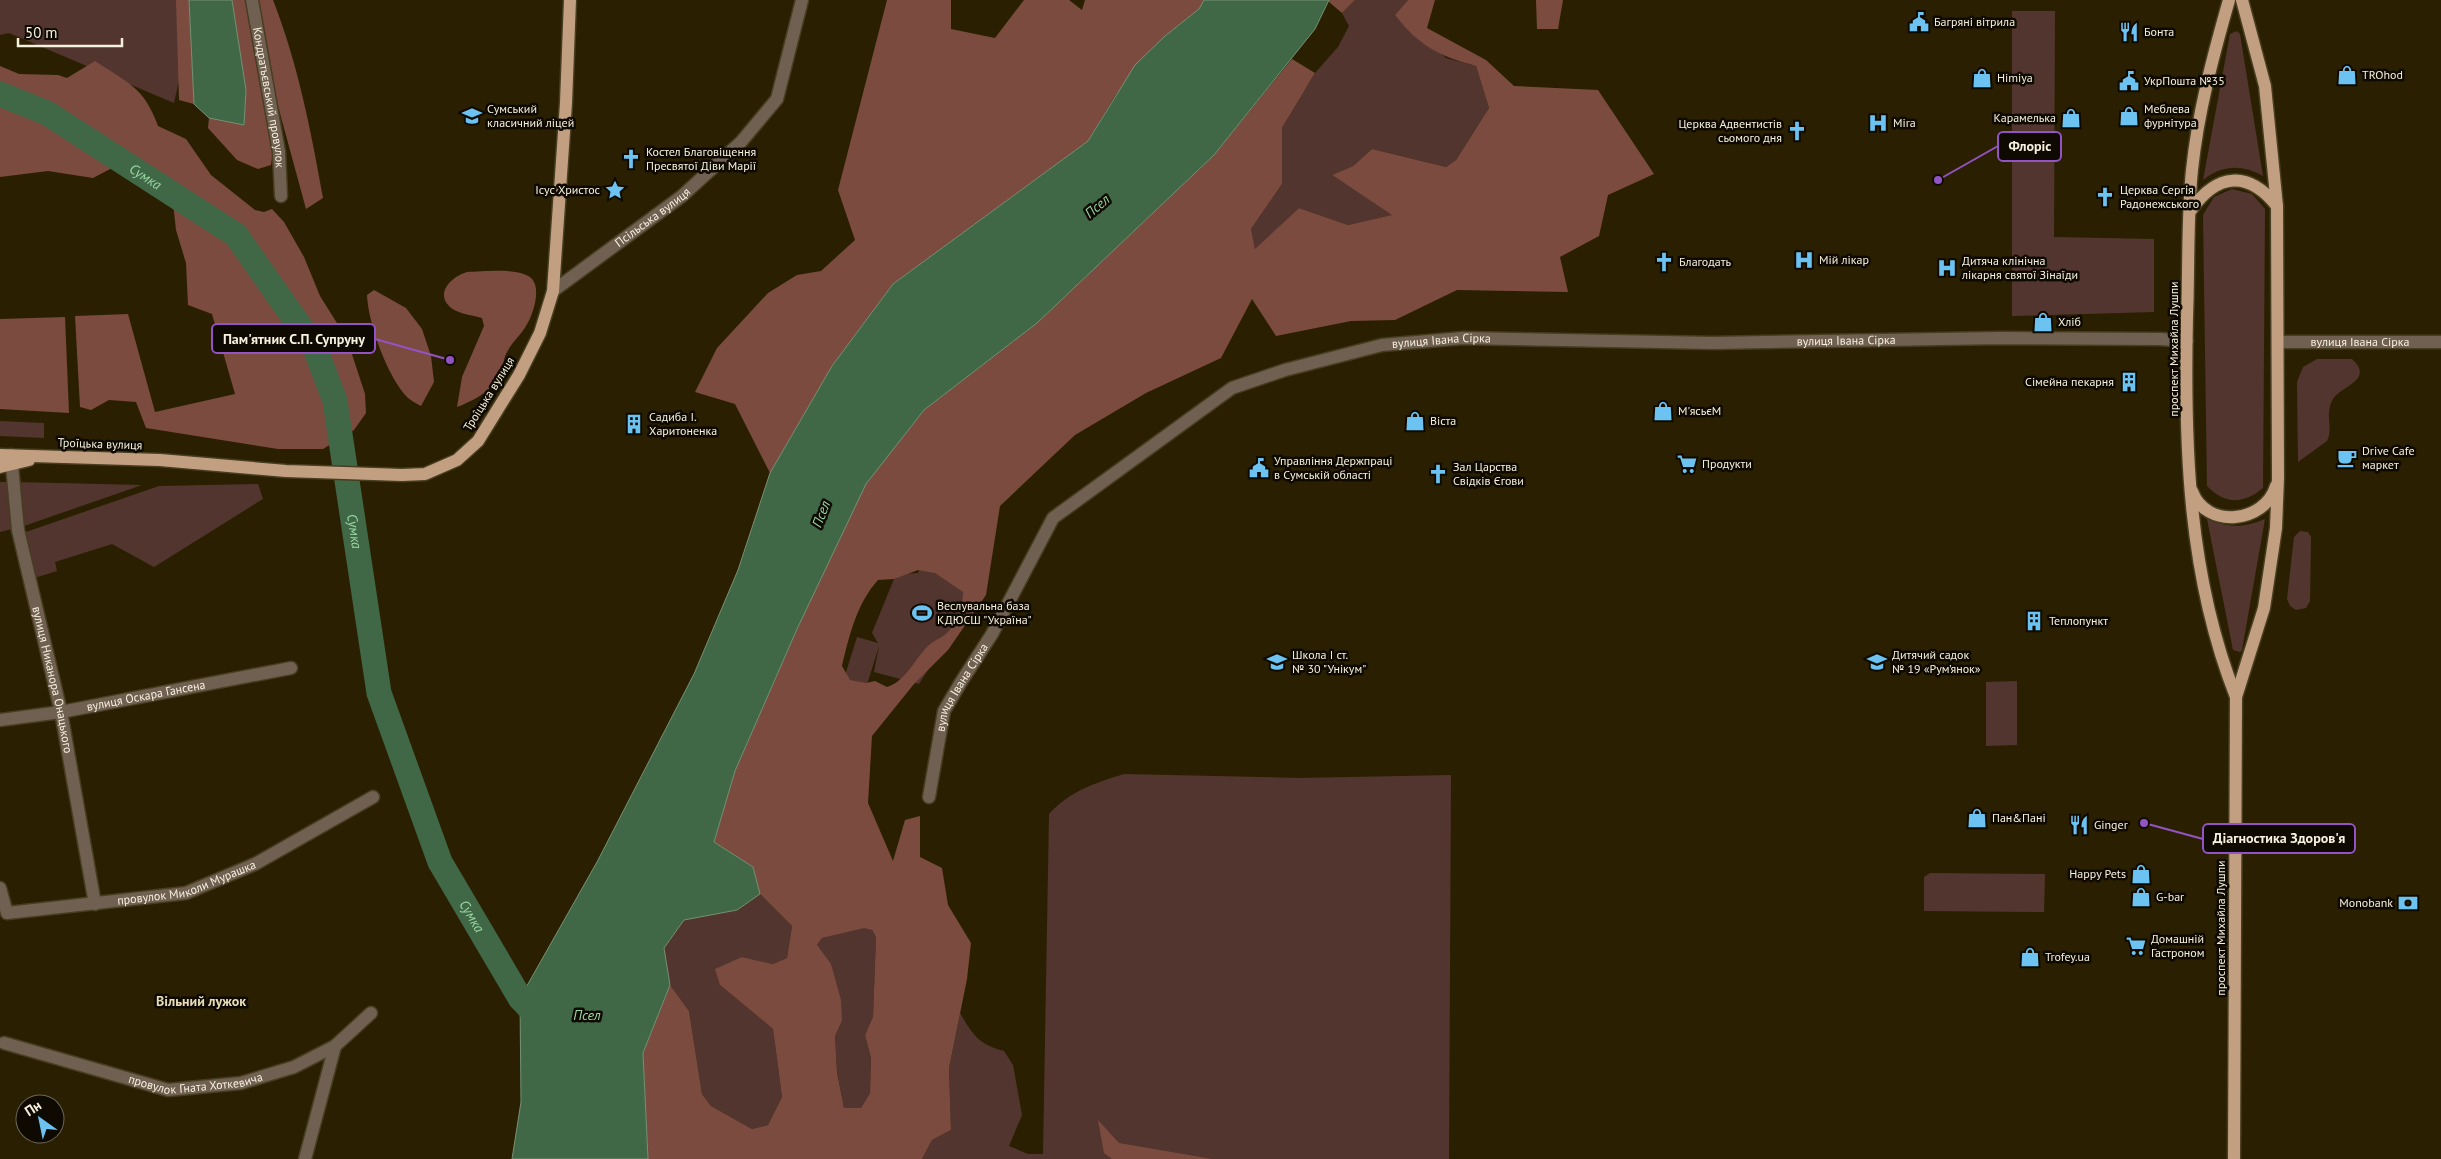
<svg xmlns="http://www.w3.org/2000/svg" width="2441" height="1159" font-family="'PT Sans',sans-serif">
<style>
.green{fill:#52352e}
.forest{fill:#7b4b3f;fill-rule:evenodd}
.water{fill:#406847;stroke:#779174}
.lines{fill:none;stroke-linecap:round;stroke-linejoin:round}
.river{stroke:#406847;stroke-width:25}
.minor-casing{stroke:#473d20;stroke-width:15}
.major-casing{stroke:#473d20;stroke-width:15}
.minor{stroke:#706051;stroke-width:12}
.major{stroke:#c19f80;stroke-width:12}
.labels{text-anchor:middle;stroke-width:5;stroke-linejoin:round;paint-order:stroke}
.poi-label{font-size:12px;fill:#f6f0de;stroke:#0e0a01;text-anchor:start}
.street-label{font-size:12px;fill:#f6f0de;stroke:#0e0a01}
.water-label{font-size:14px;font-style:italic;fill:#99d8a3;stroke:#0e0a01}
.neighbourhood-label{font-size:14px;font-weight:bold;fill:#e9ddb8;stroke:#0e0a01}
.leader{fill:none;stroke:#9453c5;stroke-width:2}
.callout-dot{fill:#9453c5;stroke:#0e0a01;stroke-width:2}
.callout{fill:#0e0a01;stroke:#9453c5;stroke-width:2}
.callout-label{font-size:14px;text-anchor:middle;font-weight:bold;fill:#f6f0de}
</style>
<rect width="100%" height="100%" fill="#2a2001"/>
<g class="green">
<path d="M0,0h181l1,66 -8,37 -165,-70 -9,2z"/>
<path d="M1355,0h53l-13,15 51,43 30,8 13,42 -33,52 -10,7 -74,-18 -19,17 -21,9 61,40 -45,10 -49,-17 -44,42 -4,-21 31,-45v-56l33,-55 23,-26 11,-21 -7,-13z"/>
<path d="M2012,11h43l-1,226 100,2v73l-142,4z"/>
<path d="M2237,31l3,3 23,142c-21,-12 -41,-11 -60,4l27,-146z"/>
<path d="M2232,189l20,5 13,15 -2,279c-19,16 -38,17 -56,-2l-4,-271 11,-18z"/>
<path d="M2317,359h35c23,21 -11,27 -19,40 -9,16 1,29 -6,42l-29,21 -1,-80 6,-15z"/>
<path d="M0,421l44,2v15l-44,-2z"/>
<path d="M0,482h10l6,46 -16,4z"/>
<path d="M15,482l127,3 -121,42z"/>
<path d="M258,484l5,15 -109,68 -42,-23 -57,18 2,9 -23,7 -11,-45 136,-47z"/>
<path d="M2207,519c21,9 37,9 58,0l-23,131 -2,2 -7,-2z"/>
<path d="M2300,531l8,1 3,5 -1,64 -4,7 -10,2 -6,-4 -3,-7 7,-62z"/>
<path d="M929,532l48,61 -58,91 -45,-12 5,-26 -14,45 -23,-6 15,-48 21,6 -6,-10 24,-59 22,-1z"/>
<path d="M2017,681v64l-31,1v-64z"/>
<path d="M1124,774l176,4 151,-3 -2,384h-527l10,-19 19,-10 -2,-62 11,-55c13,22 18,31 44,38l9,14 9,50 -13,31 19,8h15l6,-340c21,-23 46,-31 75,-40z"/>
<path d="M1930,873l115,1 -1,38 -120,-1v-34z"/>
<path d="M760,894l32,32 -5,32 -14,6 -31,-7 -22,28 53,44 9,68 -14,28 -16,4 -41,-23 -9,-12 -13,-83 -19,-26 -6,-37 20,-28 53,-10z"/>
<path d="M864,927l8,3 4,7 -3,81 -8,17 6,23 -1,35 -9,15h-17l-7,-37 -2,-35 7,-15 -25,-76 5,-7z"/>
</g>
<g class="forest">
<path d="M176,0h13l5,104 -15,-4z"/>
<path d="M232,0h41c25,64 38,131 50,198l-17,11 -28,-103 -7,59 -13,4 -21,-9 -29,-32 1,-10 35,7 2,-35z"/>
<path d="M887,0h64v29l44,9 29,-38h45l13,10 3,-10h119l-5,9 -34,27 -50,60 -27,45 -195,143 -61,82 -62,107 -35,-69 -40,-12 22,-44 51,-55 29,-18 24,-4 34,-31 -17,-50z"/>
<path d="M1329,0h26l-13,13 -13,-11z"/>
<path d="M1408,0h27l-8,28 59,32 28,26 84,4 56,84 -46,21 -9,41 -39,21 8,35 -111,-2 -62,30 -44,1 -75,15 -24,-37 -31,59 -75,35 -71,42 -75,71 -14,89 -38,55 -34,34 -42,52 -4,67 25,58 12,-41 15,-4v41l22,11 6,37 23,38 -4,36 -18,89 2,62 -19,10 -10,19h-274l-5,-106 27,-68 19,26 13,83 9,12 41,23 16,-4 14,-28 -9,-68 -53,-44 -5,-16 27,-12 31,7 14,-6 5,-32 -32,-32 -7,-27 -39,-25 21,-71 62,-142 68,-145 59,-74 113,-87 177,-168 78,-96 23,14 -33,55v56l-31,45 4,20 44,-41 49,17 44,-10 -60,-40 21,-9 19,-17 74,18 10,-7 33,-52 -13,-42c-37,-10 -57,-20 -81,-51zM918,570l17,3 28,19c0,10 -4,23 -10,33 -8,14 -16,12 -26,22 -12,12 -22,35 -40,40l-12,-6 -9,2 -16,-3 -8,-14c7,-30 15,-63 36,-86l16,-1zM864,928l8,2 4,7 -3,80 -8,18 6,23 -1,35 -9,15h-17l-7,-36 -2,-36 7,-15 -1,-21 -10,-36 -14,-19 5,-7z"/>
<path d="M1536,0h27l-5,29h-21z"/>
<path d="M95,61c33,22 49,26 63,65l28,13 25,36 44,35 9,2 8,-3 12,13 20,35 16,39 27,43 18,55 1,19 -12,17 -31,19h-45l-132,-21 -10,-26 -27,-2 -18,10 -11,-3 -5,-91 53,-2 27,98 80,-18 -23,-80 -24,-9 -2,-42 -10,-33 -3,-27 -8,-21 -32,-18 -19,3 -21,11 -45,-7 -48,6v-111l19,8 39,1 9,3z"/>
<path d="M467,272c16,0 52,-5 64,6 11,10 2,37 -5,48 -6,10 -15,17 -20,28 -4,8 -2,18 -8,26 -9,12 -27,22 -41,27l5,-30 22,-51 -2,-8c-9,-3 -26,-4 -33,-12 -14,-14 4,-30 18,-34z"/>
<path d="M374,290l32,18 16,21 9,27 3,26 -13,24c-4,-2 -9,-5 -13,-8 -20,-19 -40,-75 -41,-103z"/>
<path d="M65,317l4,96 -69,-4v-90z"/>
<path d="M1098,1120l21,23 93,16h-100l-8,-6z"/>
</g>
<g class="water">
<path d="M189,0h43l14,90 -2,35 -35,-7 -15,-14z"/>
<path d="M1204,0h125l-14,29 -101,126 -177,168 -113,87 -58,74 -69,145 -62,142 -21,71 39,25 7,27 -23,16 -53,10 -20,28 6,37 -27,68 5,106h-136l9,-57 -1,-104 77,-136 97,-188 44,-104 32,-97 62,-107 61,-82 195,-143 47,-76 30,-29 34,-27z"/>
</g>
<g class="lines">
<path class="river" id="s1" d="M0,94l47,19 189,122 79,113 20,53 44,292 61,169 80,136 24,25"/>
<defs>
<g id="minor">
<path id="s2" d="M252,0l27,152 2,44"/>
<path id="s3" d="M553,291l129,-95 59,-54 36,-43 25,-99"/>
<path id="s4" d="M2279,342h162"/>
<path id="s5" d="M11,455l7,75 43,182 34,192"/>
<path id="s6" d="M0,720l61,-8 230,-44"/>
<path id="s7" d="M929,797l15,-86 17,-29 31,-48 61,-116 179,-130 53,-18 97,-25 81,-7 250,5 287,-5 160,1 27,2"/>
<path id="s8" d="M0,888l7,25 179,-20 69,-29 118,-67"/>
<path id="s9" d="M4,1043l164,47 73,-7 53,-16 41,-21 36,-33"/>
<path d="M305,1159l30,-113"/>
</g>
<g id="major">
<path d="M2229,0c-16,56 -31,112 -37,170 -5,49 -3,98 -5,147 -3,129 1,259 49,380"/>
<path d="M2191,210c26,-37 57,-40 86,-4"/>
<path d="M0,455l160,5 126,11 116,4 23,-1 32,-14 21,-19 41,-66 21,-42 13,-42 13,-188 4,-103"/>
<path d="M0,467l29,-7"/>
<path d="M2192,491c14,39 73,32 84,-5"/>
<path d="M2234,1159l2,-462 28,-89 12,-80 2,-50 -1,-272 -12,-120 -23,-86"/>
</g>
</defs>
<use href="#minor" class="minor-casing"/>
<use href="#major" class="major-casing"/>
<use href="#minor" class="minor"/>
<use href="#major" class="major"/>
</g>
<defs>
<symbol id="civic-bare" viewBox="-9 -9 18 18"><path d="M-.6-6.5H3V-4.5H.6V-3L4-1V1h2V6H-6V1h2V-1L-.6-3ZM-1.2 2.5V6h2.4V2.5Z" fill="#6cc3f2" stroke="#0e0a01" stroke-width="2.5" paint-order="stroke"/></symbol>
<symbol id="restaurant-bare" viewBox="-9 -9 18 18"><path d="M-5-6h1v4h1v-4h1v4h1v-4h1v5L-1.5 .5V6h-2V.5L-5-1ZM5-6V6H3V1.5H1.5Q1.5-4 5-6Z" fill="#6cc3f2" stroke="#0e0a01" stroke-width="2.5" paint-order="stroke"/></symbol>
<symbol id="shop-bare" viewBox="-9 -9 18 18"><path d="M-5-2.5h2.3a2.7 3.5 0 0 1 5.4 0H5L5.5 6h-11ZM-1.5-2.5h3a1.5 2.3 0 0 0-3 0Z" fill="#6cc3f2" stroke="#0e0a01" stroke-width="2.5" paint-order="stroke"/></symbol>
<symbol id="school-bare" viewBox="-9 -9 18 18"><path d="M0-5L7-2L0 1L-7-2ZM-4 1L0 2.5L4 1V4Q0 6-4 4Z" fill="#6cc3f2" stroke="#0e0a01" stroke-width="2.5" paint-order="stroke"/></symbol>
<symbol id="hospital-bare" viewBox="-9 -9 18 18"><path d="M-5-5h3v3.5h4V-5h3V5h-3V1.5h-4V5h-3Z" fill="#6cc3f2" stroke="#0e0a01" stroke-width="2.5" paint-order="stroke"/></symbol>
<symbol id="church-bare" viewBox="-9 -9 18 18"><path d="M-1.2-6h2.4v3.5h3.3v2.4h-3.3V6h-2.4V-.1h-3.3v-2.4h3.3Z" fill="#6cc3f2" stroke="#0e0a01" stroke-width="2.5" paint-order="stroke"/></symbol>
<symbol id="sight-bare" viewBox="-9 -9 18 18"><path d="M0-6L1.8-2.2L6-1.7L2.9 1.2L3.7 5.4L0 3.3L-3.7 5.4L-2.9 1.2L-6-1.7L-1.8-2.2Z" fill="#6cc3f2" stroke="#0e0a01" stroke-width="2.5" paint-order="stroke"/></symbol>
<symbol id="building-bare" viewBox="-9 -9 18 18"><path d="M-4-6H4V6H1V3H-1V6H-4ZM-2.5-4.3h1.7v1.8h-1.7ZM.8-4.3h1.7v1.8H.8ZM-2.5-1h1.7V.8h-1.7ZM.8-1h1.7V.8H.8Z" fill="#6cc3f2" stroke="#0e0a01" stroke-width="2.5" paint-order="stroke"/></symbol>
<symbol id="cafe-bare" viewBox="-9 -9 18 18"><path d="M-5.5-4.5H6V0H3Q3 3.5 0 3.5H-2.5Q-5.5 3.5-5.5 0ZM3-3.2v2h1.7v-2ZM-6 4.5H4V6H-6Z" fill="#6cc3f2" stroke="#0e0a01" stroke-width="2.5" paint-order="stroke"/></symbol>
<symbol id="supermarket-bare" viewBox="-9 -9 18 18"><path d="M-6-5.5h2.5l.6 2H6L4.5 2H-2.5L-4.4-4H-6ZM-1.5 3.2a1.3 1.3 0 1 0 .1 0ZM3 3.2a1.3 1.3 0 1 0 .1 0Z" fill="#6cc3f2" stroke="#0e0a01" stroke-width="2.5" paint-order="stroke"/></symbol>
<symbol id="stadium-bare" viewBox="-9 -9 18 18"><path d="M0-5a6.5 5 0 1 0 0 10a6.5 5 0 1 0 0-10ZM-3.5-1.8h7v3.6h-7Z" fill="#6cc3f2" stroke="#0e0a01" stroke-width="2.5" paint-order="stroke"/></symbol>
<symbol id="bank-bare" viewBox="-9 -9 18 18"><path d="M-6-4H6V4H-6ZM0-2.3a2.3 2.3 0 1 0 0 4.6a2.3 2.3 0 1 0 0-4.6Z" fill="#6cc3f2" stroke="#0e0a01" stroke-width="2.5" paint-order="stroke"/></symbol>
</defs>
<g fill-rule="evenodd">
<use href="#civic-bare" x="1905" y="8" width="28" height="28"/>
<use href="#restaurant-bare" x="2115" y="18" width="28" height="28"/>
<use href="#shop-bare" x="2333" y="61" width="28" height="28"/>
<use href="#shop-bare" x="1968" y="64" width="28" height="28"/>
<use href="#civic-bare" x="2115" y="67" width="28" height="28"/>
<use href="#school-bare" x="458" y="102" width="28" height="28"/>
<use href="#shop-bare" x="2115" y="102" width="28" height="28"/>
<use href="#shop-bare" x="2057" y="104" width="28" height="28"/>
<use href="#hospital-bare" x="1864" y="109" width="28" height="28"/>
<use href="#church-bare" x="1783" y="117" width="28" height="28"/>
<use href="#church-bare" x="617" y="145" width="28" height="28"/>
<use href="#sight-bare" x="601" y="176" width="28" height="28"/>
<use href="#church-bare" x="2091" y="183" width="28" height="28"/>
<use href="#hospital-bare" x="1790" y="246" width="28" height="28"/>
<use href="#church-bare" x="1650" y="248" width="28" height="28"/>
<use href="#hospital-bare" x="1933" y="254" width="28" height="28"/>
<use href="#shop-bare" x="2029" y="308" width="28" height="28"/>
<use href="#building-bare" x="2115" y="368" width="28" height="28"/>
<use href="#shop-bare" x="1649" y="397" width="28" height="28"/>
<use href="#shop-bare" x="1401" y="407" width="28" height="28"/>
<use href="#building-bare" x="620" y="410" width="28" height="28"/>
<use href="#cafe-bare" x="2333" y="444" width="28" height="28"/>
<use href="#supermarket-bare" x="1673" y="450" width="28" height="28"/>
<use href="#civic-bare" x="1245" y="454" width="28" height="28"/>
<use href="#church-bare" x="1424" y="460" width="28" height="28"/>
<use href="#stadium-bare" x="908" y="599" width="28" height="28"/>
<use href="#building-bare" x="2020" y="607" width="28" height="28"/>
<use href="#school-bare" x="1263" y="648" width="28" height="28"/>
<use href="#school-bare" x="1863" y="648" width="28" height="28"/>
<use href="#shop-bare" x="1963" y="804" width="28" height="28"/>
<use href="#restaurant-bare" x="2065" y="811" width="28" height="28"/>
<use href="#shop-bare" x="2127" y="860" width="28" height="28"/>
<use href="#shop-bare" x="2127" y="883" width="28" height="28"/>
<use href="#bank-bare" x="2394" y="889" width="28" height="28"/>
<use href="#supermarket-bare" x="2122" y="932" width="28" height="28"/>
<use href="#shop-bare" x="2016" y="943" width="28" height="28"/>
</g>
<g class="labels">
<g class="poi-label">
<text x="1934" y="26">Багряні вітрила</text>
<text x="2144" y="36">Бонта</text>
<text x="2362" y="79">TROhod</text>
<text x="1997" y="82">Himiya</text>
<text x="2144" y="85">УкрПошта №35</text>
<text x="487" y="113">Сумський<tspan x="487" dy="14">класичний ліцей</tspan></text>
<text x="2144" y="113">Меблева<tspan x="2144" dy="14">фурнітура</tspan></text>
<text x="2056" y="122" text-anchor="end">Карамелька</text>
<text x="1893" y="127">Mira</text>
<text x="1782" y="128" text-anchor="end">Церква Адвентистів<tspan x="1782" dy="14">сьомого дня</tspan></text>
<text x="646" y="156">Костел Благовіщення<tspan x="646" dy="14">Пресвятої Діви Марії</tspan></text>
<text x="600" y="194" text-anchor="end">Ісус Христос</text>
<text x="2120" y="194">Церква Сергія<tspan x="2120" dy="14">Радонежського</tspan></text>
<text x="1819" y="264">Мій лікар</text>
<text x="1962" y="265">Дитяча клінічна<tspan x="1962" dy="14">лікарня святої Зінаїди</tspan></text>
<text x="1679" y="266">Благодать</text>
<text x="2058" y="326">Хліб</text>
<text x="2114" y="386" text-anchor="end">Сімейна пекарня</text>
<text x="1678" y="415">М'ясьєМ</text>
<text x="649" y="421">Садиба І.<tspan x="649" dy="14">Харитоненка</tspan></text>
<text x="1430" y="425">Віста</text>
<text x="2362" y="455">Drive Cafe<tspan x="2362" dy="14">маркет</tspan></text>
<text x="1274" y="465">Управління Держпраці<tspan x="1274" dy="14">в Сумській області</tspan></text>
<text x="1702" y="468">Продукти</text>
<text x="1453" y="471">Зал Царства<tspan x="1453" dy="14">Свідків Єгови</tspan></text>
<text x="937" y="610">Веслувальна база<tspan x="937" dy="14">КДЮСШ "Україна"</tspan></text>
<text x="2049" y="625">Теплопункт</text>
<text x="1292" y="659">Школа І ст.<tspan x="1292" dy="14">№ 30 "Унікум"</tspan></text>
<text x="1892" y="659">Дитячий садок<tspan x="1892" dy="14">№ 19 «Рум’янок»</tspan></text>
<text x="1992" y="822">Пан&amp;Пані</text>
<text x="2094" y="829">Ginger</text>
<text x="2126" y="878" text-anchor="end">Happy Pets</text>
<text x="2156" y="901">G-bar</text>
<text x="2393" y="907" text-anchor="end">Monobank</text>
<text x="2151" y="943">Домашній<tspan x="2151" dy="14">Гастроном</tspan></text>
<text x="2045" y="961">Trofey.ua</text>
</g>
<g class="street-label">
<text dy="4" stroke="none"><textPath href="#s2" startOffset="99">Кондратьєвський провулок</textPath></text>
<text dy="4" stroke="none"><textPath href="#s3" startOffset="124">Псільська вулиця</textPath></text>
<text dy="4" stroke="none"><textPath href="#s7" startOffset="1151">вулиця Івана Сірка</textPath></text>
<text dy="4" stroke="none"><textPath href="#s7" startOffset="746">вулиця Івана Сірка</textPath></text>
<text dy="4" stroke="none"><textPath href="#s4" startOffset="81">вулиця Івана Сірка</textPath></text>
<text transform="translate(2174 349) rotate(-90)" y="4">проспект Михайла Лушпи</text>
<text transform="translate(489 394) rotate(-58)" y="4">Троїцька вулиця</text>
<text transform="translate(100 444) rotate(2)" y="4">Троїцька вулиця</text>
<text dy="4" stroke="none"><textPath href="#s5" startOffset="229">вулиця Никанора Онацького</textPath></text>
<text dy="4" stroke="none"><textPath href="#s7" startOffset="116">вулиця Івана Сірка</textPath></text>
<text dy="4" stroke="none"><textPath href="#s6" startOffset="148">вулиця Оскара Гансена</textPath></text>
<text dy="4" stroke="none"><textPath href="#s8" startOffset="209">провулок Миколи Мурашка</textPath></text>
<text transform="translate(2221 928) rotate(-90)" y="4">проспект Михайла Лушпи</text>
<text dy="4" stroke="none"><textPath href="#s9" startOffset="198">провулок Гната Хоткевича</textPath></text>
</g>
<g class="water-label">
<text dy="5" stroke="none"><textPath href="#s1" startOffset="168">Сумка</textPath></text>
<text transform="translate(1097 206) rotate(-40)" y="5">Псел</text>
<text transform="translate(821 514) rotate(-69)" y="5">Псел</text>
<text dy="5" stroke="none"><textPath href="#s1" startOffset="602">Сумка</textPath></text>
<text dy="5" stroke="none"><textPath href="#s1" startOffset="1008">Сумка</textPath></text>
<text x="587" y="1020">Псел</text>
</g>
<g class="neighbourhood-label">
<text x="201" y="1006">Вільний лужок</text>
</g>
</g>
<path class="leader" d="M1938 180L1998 146M450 360L375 339M2144 823L2203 839"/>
<g class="callout-dot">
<circle cx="1938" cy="180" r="5"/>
<circle cx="450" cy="360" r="5"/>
<circle cx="2144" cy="823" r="5"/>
</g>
<g class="callout">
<rect x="1998" y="132" width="63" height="29" rx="5"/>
<rect x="212" y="324" width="163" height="29" rx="5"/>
<rect x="2203" y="824" width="152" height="29" rx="5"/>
</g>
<g class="callout-label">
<text x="2030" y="151">Флоріс</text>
<text x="294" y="344">Пам'ятник С.П. Супруну</text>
<text x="2279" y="843">Діагностика Здоров'я</text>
</g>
<g transform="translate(40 1119) rotate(327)"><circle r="24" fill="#0e0a01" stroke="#6b6659"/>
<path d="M0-4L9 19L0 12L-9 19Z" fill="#6cc3f2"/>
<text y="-8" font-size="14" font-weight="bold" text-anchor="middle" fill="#f6f0de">Пн</text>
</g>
<path d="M18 38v8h104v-8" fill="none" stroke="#f6f0de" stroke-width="2.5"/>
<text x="25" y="38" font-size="15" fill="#f6f0de" stroke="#0e0a01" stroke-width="4" paint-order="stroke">50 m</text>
</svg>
